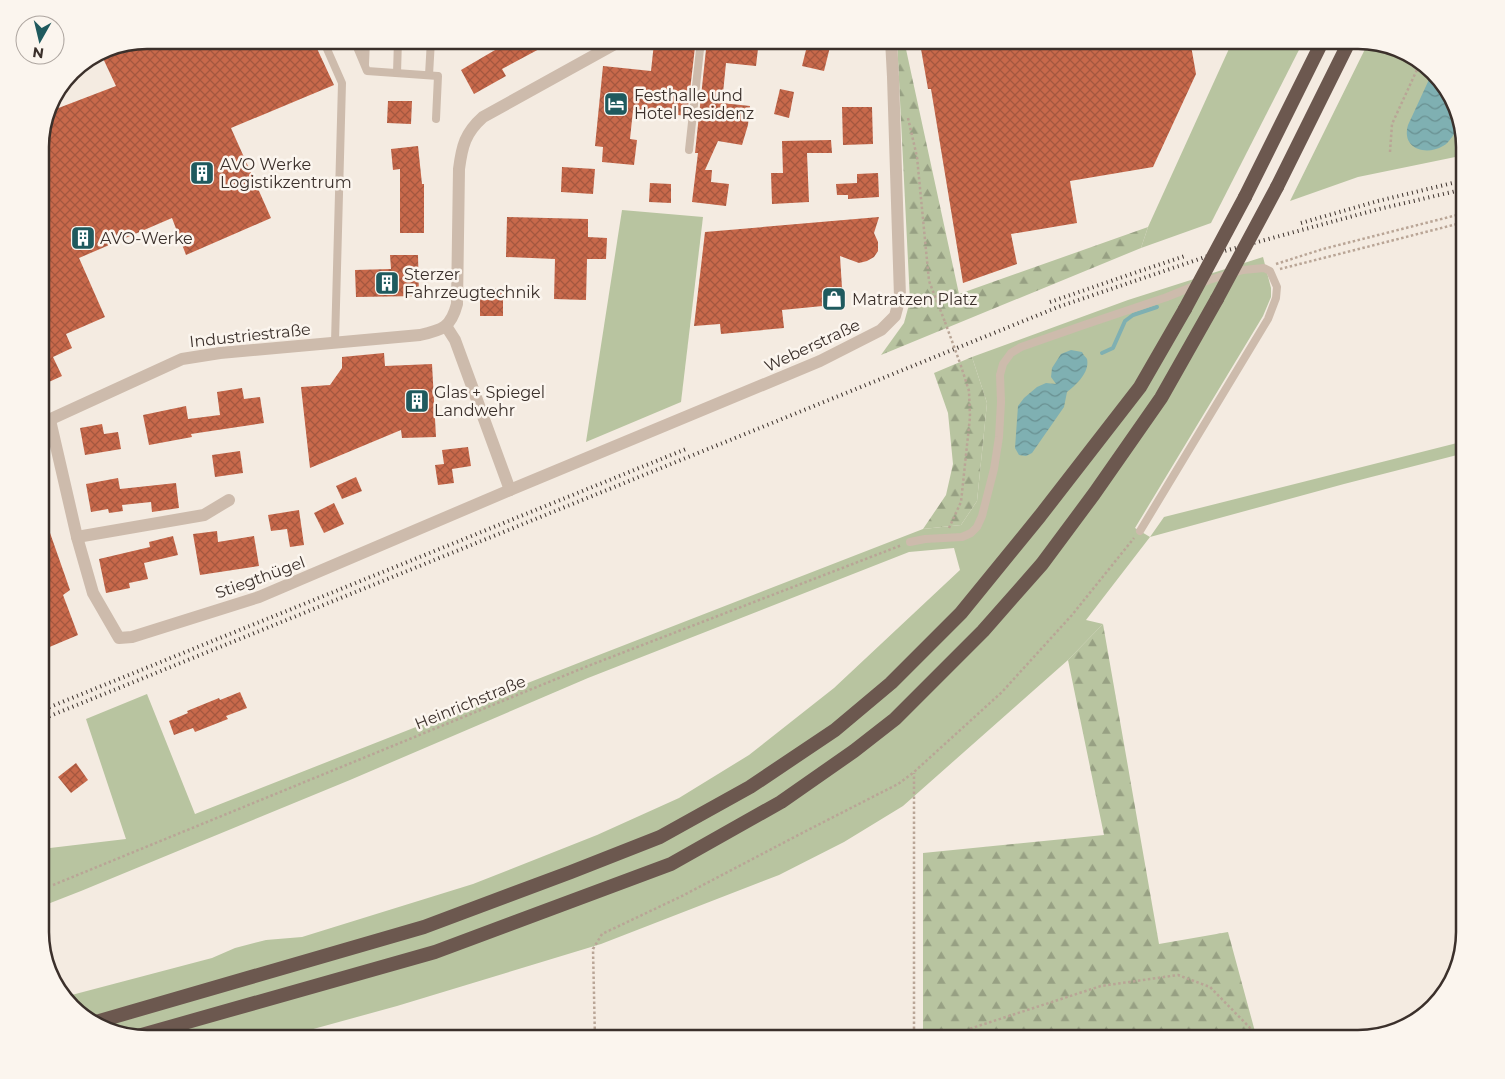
<svg xmlns="http://www.w3.org/2000/svg" width="1505" height="1079" font-family="Montserrat,sans-serif">
<style>
.grass{fill:#b8c4a0}
.forest{fill:url(#forest-firs)}
.water{fill:url(#water-waves)}
.lines{fill:none;stroke-linecap:round;stroke-linejoin:round}
.stream{stroke:#7fb0b2;stroke-width:4}
.building{fill:url(#building-cross-hatch)}
.path{stroke:#b9a596;stroke-width:2.5;stroke-dasharray:2.5 2.5;stroke-linecap:butt}
.service{stroke:#cdbbac;stroke-width:8}
.minor{stroke:#cdbbac;stroke-width:12}
.trunk{stroke:#6c584f;stroke-width:14}
.rail{stroke:#3b302b;stroke-width:4;stroke-dasharray:1 4;stroke-linecap:butt}
.path-bridge{stroke:#b9a596;stroke-width:2.5;stroke-dasharray:2.5 2.5;stroke-linecap:butt}
.trunk-bridge{stroke:#6c584f;stroke-width:14}
.labels{text-anchor:middle;stroke-width:5;stroke-linejoin:round;paint-order:stroke}
.poi-label{font-size:16px;fill:#3b302b;stroke:#fbf5ee;text-anchor:start}
.street-label{font-size:16px;fill:#3b302b;stroke:#fbf5ee}
.rim{fill:none;stroke:#3b302b;stroke-width:2.5}
</style>
<defs>
<pattern id="forest-firs" width="22" height="20" patternUnits="userSpaceOnUse" patternTransform="scale(1.25)"><rect width="22" height="20" fill="#b8c4a0"/><path d="M5 1l3.5 6h-7zM16 11l3.5 6h-7z" fill="#97a083"/></pattern>
<pattern id="water-waves" width="16" height="10" patternUnits="userSpaceOnUse" patternTransform="scale(1.25)"><rect width="16" height="10" fill="#7fb0b2"/><path d="M0 5q4-4 8 0t8 0" fill="none" stroke="#699091"/></pattern>
<pattern id="building-cross-hatch" width="8" height="8" patternUnits="userSpaceOnUse" patternTransform="scale(1.25)"><rect width="8" height="8" fill="#c8694b"/><path d="M0 0l8 8M0 8l8-8" fill="none" stroke="#a4573f"/></pattern>
</defs>
<rect width="100%" height="100%" fill="#f4ebe1"/>
<g class="grass">
<path d="M1233,40h71l-93,183 -70,25 7,-21z"/>
<path d="M1368,43l55,19 31,37 11,48v8l-107,22 -68,24z"/>
<path d="M622,210l81,7 -22,185 -95,40z"/>
<path d="M1263,257l8,31v9l-8,19 -128,212 15,9 14,-20 301,-76v12l-121,31 -194,53 -64,83 17,4 -35,36 -165,146 -59,36 -65,33 -178,69 -204,62 -120,33h-130l-65,-22 -18,-20 148,-39 23,-10 31,-8 36,-3 171,-53 124,-49 82,-37 70,-43 85,-67 126,-118 -6,-22 -45,4 -321,126 -238,102 -269,111 -41,16v-55l10,-4 76,-9 -40,-120 61,-25 48,120 391,-154 337,-131 38,-4 16,-24 10,-98 -15,-46 156,-57z"/>
</g>
<g class="forest">
<path d="M897,40h7l55,254 189,-67 -7,21 -260,107 23,-32 6,-22z"/>
<path d="M972,357l15,46 -10,98 -16,24 -38,4 23,-34 7,-31 -5,-51 -14,-40z"/>
<path d="M1103,624l56,320 69,-12 29,107h-334v-186l181,-18 -36,-175z"/>
</g>
<g class="water">
<path d="M1432,73l22,26 6,26c-5,6 -10,18 -17,21 -17,10 -42,3 -35,-21z"/>
<path d="M1071,350l11,2c1,3 4,5 5,7 3,13 -11,26 -20,33l-3,15 -32,46 -6,3 -7,-1 -4,-7 3,-42 6,-8 13,-11 9,-4 10,1 -5,-7 1,-9 9,-14z"/>
</g>
<g class="lines">
<path class="stream" d="M1102,353l11,-5 12,-27 8,-6 24,-8"/>
</g>
<g class="building">
<path d="M147,40h166l21,45 -103,43 40,90 -85,37 -14,-37 -93,40 26,59 -39,17 6,14 -19,9 9,19 -22,10v-246l8,-28 68,-26 -16,-34 6,-4z"/>
<path d="M512,40h44l-54,29 4,7 -32,18 -13,-24z"/>
<path d="M707,40h52l-3,26 -30,-3 -4,40 28,3 -2,19 -6,20 -24,-4 -13,29h7l-1,12 18,2 -3,22 -34,-4 6,-49h-3z"/>
<path d="M932,40h127l1,2 14,-2h116l6,34 -43,93 -83,14 7,42 -66,11 6,30 -54,19 -32,-194h-3l-7,-40 12,-2z"/>
<path d="M808,42l22,5 -6,24 -22,-5z"/>
<path d="M654,43l41,4 -8,69 -54,-6 -3,29 7,1 -3,25 -32,-3 1,-15 -8,-1 8,-80 48,5z"/>
<path d="M780,89l14,3 -5,26 -15,-4z"/>
<path d="M388,101h24l-1,23 -24,-1z"/>
<path d="M842,107h30l1,37 -30,1z"/>
<path d="M831,140l1,13h-25l2,49 -37,2 -1,-31h12l-1,-32z"/>
<path d="M418,146l4,38h2v49h-24v-64l-7,1 -2,-21z"/>
<path d="M562,167l33,2 -2,25 -32,-2z"/>
<path d="M878,173l1,24 -31,2v-4h-11l-1,-11 21,-1v-9z"/>
<path d="M650,183l21,1v19l-22,-1z"/>
<path d="M507,217l81,2v18l19,1 -1,21h-19l-1,41 -32,-1 1,-40 -49,-2z"/>
<path d="M879,217l-5,16 4,9v9l-4,6 -7,4 -8,2 -19,-7 3,48 -61,6 2,18 -63,6 -1,-10 -26,2 11,-94z"/>
<path d="M390,255h28l1,41 -63,1 -1,-27 36,-1z"/>
<path d="M480,288l23,1v27h-23z"/>
<path d="M384,353l1,13 47,-2 4,73 -34,1 -1,-8 -91,38 -9,-81 29,-2 12,-17v-11z"/>
<path d="M242,388l2,11 16,-2 4,26 -73,11 1,3 -43,8 -6,-30 43,-9 2,13 32,-4 -3,-23z"/>
<path d="M102,424l2,10 14,-2 3,17 -36,6 -5,-27z"/>
<path d="M468,447l3,19 -19,3 2,14 -16,2 -3,-20 9,-1 -2,-14z"/>
<path d="M240,451l3,22 -28,4 -3,-22z"/>
<path d="M356,477l6,14 -20,8 -6,-13z"/>
<path d="M118,478l2,11 56,-6 3,25 -27,4 -1,-10 -29,3 1,6 -14,2 -1,-4 -17,3 -5,-28z"/>
<path d="M334,503l10,21 -20,9 -10,-20z"/>
<path d="M40,510h2l28,80 -7,5 15,40 -38,16z"/>
<path d="M299,510l5,35 -14,2 -3,-18 -16,2 -3,-16z"/>
<path d="M217,531l1,11 36,-6 5,30 -59,9 -7,-41z"/>
<path d="M173,536l5,19 -34,8 4,16 -19,4 1,5 -24,5 -7,-34 51,-12 -1,-5z"/>
<path d="M240,692l7,16 -21,8 2,3 -33,13 -2,-4 -19,7 -5,-14 19,-8 -1,-2 32,-13 1,2z"/>
<path d="M76,763l12,17 -17,13 -13,-16z"/>
</g>
<g class="lines">
<g class="path">
<path d="M908,118l9,39 12,124 16,41"/>
<path d="M1390,152l2,-28 29,-63"/>
<path d="M1276,264l47,-15 142,-36"/>
<path d="M1280,269l185,-47"/>
<path d="M949,528l12,-26 9,-85 -1,-26 -9,-28"/>
<path d="M53,885l535,-219 314,-121"/>
<path d="M595,1039l-2,-90 9,-15 80,-38 122,-64 94,-48 16,-12 88,-80 70,-77 62,-77"/>
<path d="M914,1039v-266"/>
<path d="M953,1039l16,-10 132,-43 77,-11 32,12 46,47 2,5"/>
</g>
<g class="service">
<path d="M323,40l19,43 -7,259"/>
<path d="M354,40l13,31 71,5 -2,43"/>
<path d="M365,64l1,-24"/>
<path d="M397,73l1,-33"/>
<path d="M429,75l2,-35"/>
<path d="M689,150l12,-110"/>
<path d="M910,542l15,-3 37,-2 9,-4 6,-6 5,-11 12,-47 5,-32 2,-35 -1,-27 3,-11 8,-11 10,-6 63,-22 83,-28 42,-17 34,-10 21,-2 6,3 7,16 -1,11 -8,21 -128,212"/>
<path d="M40,876l5,12"/>
</g>
<g class="minor">
<path d="M446,326l9,14 55,150"/>
<path d="M50,420l27,117 16,56 26,45 13,-1 127,-40 251,-107 310,-129 61,-31 14,-14 5,-19 -7,-220 -2,-37"/>
<path d="M40,424l142,-65 38,-6 200,-18c23,-5 31,-8 37,-31l2,-135c3,-23 6,-36 24,-52l139,-77"/>
<path d="M77,537l127,-22 25,-15"/>
</g>
<g class="trunk">
<path d="M1277,187l73,-147"/>
<path d="M1245,197l78,-157"/>
<path d="M96,1022l328,-95 147,-55 89,-35 90,-50 85,-57 56,-47 70,-70 79,-97 100,-129 45,-78"/>
<path d="M138,1036l297,-84 236,-88 110,-62 73,-51 41,-32 88,-88 59,-67 52,-70 67,-96 56,-99"/>
</g>
<g class="rail">
<path d="M1301,223l77,-22 87,-21"/>
<path d="M1050,302l90,-31 45,-15"/>
<path d="M40,711l646,-262"/>
<path d="M40,720l1018,-413 159,-54 162,-44 86,-20"/>
</g>
<path class="path-bridge" d="M945,322l15,41"/>
<g class="trunk-bridge">
<path d="M1217,299l60,-112"/>
<path d="M1185,309l60,-112"/>
</g>
</g>
<defs>
<symbol id="hotel-square" viewBox="-11 -11 22 22"><rect x="-9" y="-9" width="18" height="18" rx="4" fill="#1f5a5e" stroke="#fbf5ee"/><path d="M-6-4.5h1.5V1H6V5H4.5V3h-9V5H-6ZM-4 0a1.8 1.8 0 1 1 3.6 0ZM.5 0V-2.5h3Q6-2.5 6 0Z" fill="#fff"/></symbol>
<symbol id="building-square" viewBox="-11 -11 22 22"><rect x="-9" y="-9" width="18" height="18" rx="4" fill="#1f5a5e" stroke="#fbf5ee"/><path d="M-4-6H4V6H1V3H-1V6H-4ZM-2.5-4.3h1.7v1.8h-1.7ZM.8-4.3h1.7v1.8H.8ZM-2.5-1h1.7V.8h-1.7ZM.8-1h1.7V.8H.8Z" fill="#fff"/></symbol>
<symbol id="shop-square" viewBox="-11 -11 22 22"><rect x="-9" y="-9" width="18" height="18" rx="4" fill="#1f5a5e" stroke="#fbf5ee"/><path d="M-5-2.5h2.3a2.7 3.5 0 0 1 5.4 0H5L5.5 6h-11ZM-1.5-2.5h3a1.5 2.3 0 0 0-3 0Z" fill="#fff"/></symbol>
</defs>
<g fill-rule="evenodd">
<use href="#hotel-square" x="602" y="90" width="28" height="28"/>
<use href="#building-square" x="188" y="159" width="28" height="28"/>
<use href="#building-square" x="69" y="224" width="28" height="28"/>
<use href="#building-square" x="373" y="269" width="28" height="28"/>
<use href="#shop-square" x="820" y="285" width="28" height="28"/>
<use href="#building-square" x="403" y="387" width="28" height="28"/>
</g>
<g class="labels">
<g class="poi-label">
<text x="634" y="101">Festhalle und<tspan x="634" dy="18">Hotel Residenz</tspan></text>
<text x="220" y="170">AVO Werke<tspan x="220" dy="18">Logistikzentrum</tspan></text>
<text x="100" y="244">AVO-Werke</text>
<text x="404" y="280">Sterzer<tspan x="404" dy="18">Fahrzeugtechnik</tspan></text>
<text x="852" y="305">Matratzen Platz</text>
<text x="434" y="398">Glas + Spiegel<tspan x="434" dy="18">Landwehr</tspan></text>
</g>
<g class="street-label">
<text transform="translate(250 335) rotate(-6)" y="6">Industriestraße</text>
<text transform="translate(812 345) rotate(-25)" y="6">Weberstraße</text>
<text transform="translate(260 577) rotate(-20)" y="6">Stiegthügel</text>
<text transform="translate(470 702) rotate(-22)" y="6">Heinrichstraße</text>
</g>
</g>
<path d="M0 0H1505V1079H0ZM147 49H1358A98 98 0 0 1 1456 147V932A98 98 0 0 1 1358 1030H147A98 98 0 0 1 49 932V147A98 98 0 0 1 147 49Z" fill="#fbf5ee" fill-rule="evenodd"/>
<path class="rim" d="M147 49H1358A98 98 0 0 1 1456 147V932A98 98 0 0 1 1358 1030H147A98 98 0 0 1 49 932V147A98 98 0 0 1 147 49Z"/>
<g transform="translate(40 40) rotate(188)"><circle r="24" fill="#fbf5ee" stroke="#aea6a0"/>
<path d="M0-4L9 19L0 12L-9 19Z" fill="#1f5a5e"/>
<text y="-8" font-size="14" font-weight="bold" text-anchor="middle" fill="#3b302b">N</text>
</g>
</svg>
